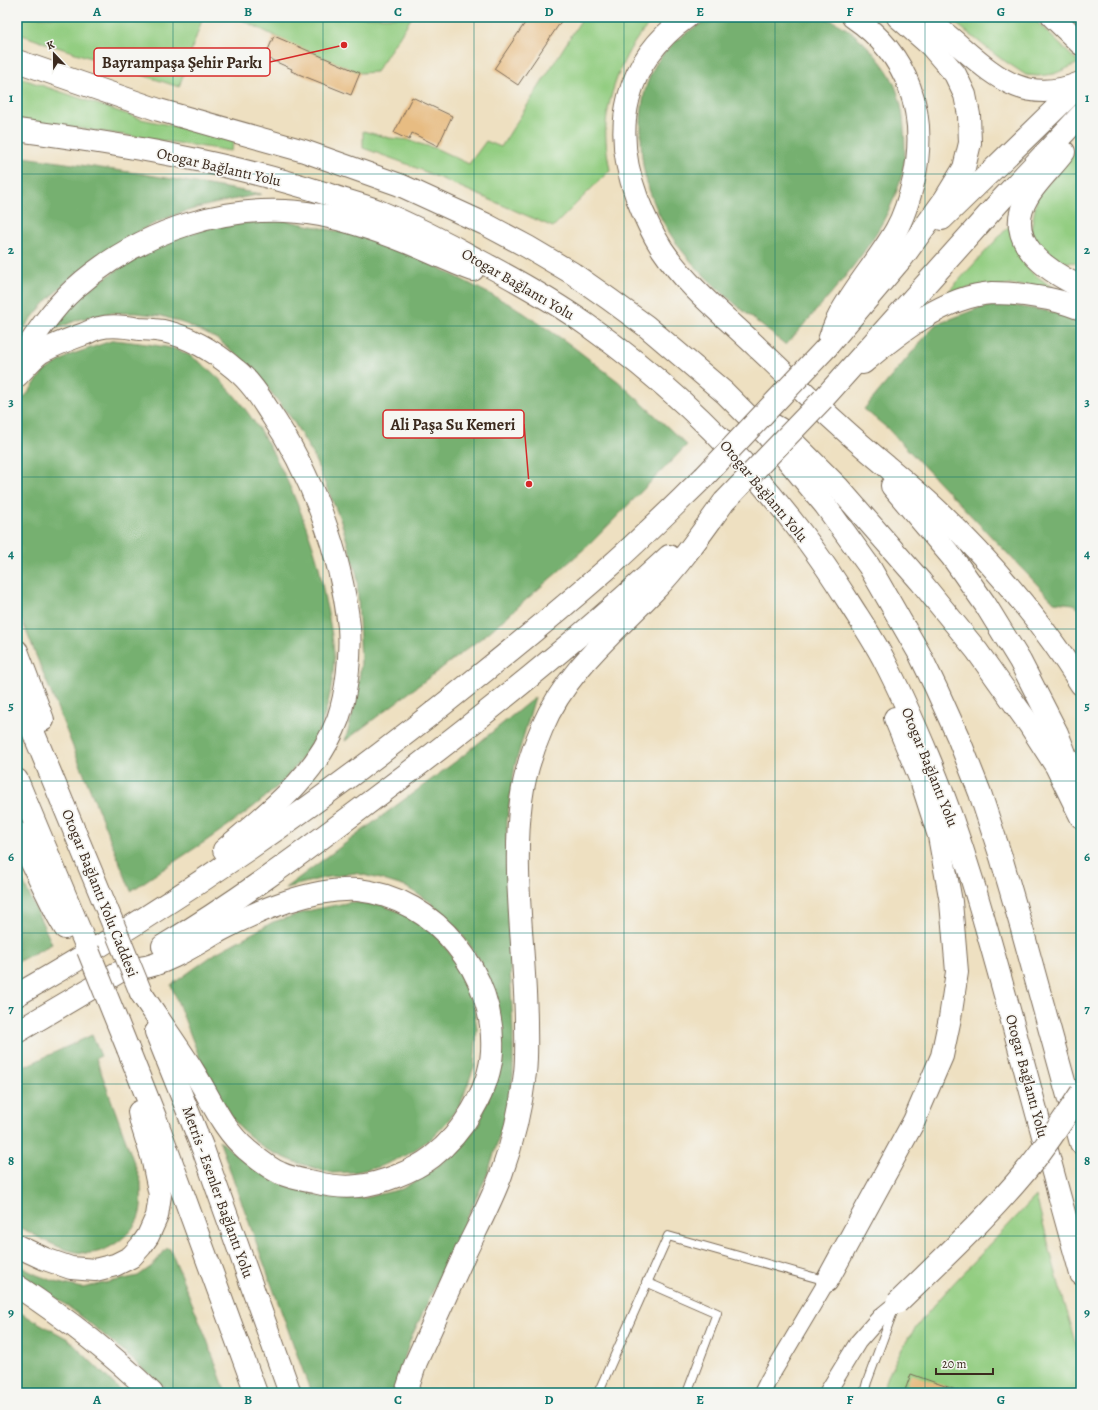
<svg xmlns="http://www.w3.org/2000/svg" width="1098" height="1410" font-family="Alegreya,serif">
<style>
.green{fill:#93cd81;stroke:#677c50}
.forest{fill:#76b06f;stroke:#586d46}
.building{fill:#e7bc82}
.lines{fill:none;stroke-linecap:round;stroke-linejoin:round}
.lane-casing{stroke:#7a6a57;stroke-width:10}
.street-casing{stroke:#7a6a57;stroke-width:18}
.secondary-casing{stroke:#7a6a57;stroke-width:24}
.primary-casing{stroke:#7a6a57;stroke-width:24}
.highway-casing{stroke:#7a6a57;stroke-width:24}
.lane{stroke:#fff;stroke-width:8}
.street{stroke:#fff;stroke-width:16}
.secondary{stroke:#fff;stroke-width:22}
.primary{stroke:#fff;stroke-width:22}
.highway{stroke:#fff;stroke-width:22}
.highway-bridge-casing{stroke:#7a6a57;stroke-width:24;stroke-linecap:butt}
.highway-bridge{stroke:#fff;stroke-width:22}
.grid{fill:none;stroke:#0f766e;stroke-width:1;stroke-opacity:0.55}
.labels{text-anchor:middle;stroke-width:3.5;stroke-linejoin:round;paint-order:stroke}
.street-label{font-size:15px;fill:#3b2a1e;stroke:#f6f6f2}
.leader{fill:none;stroke:#d62828;stroke-width:1.5}
.callout-dot{fill:#d62828;stroke:#f6f6f2;stroke-width:1.5}
.callout{fill:#f6f6f2;stroke:#d62828;stroke-width:1.5}
.callout-label{font-size:16px;text-anchor:middle;font-weight:bold;fill:#3b2a1e}
.neatline{fill:none;stroke:#0f766e;stroke-width:1.5}
.grid-label{font-size:13px;text-anchor:middle;font-weight:bold;fill:#0f766e}
</style>
<rect width="100%" height="100%" fill="#f6f6f2"/>
<filter id="ink" filterUnits="userSpaceOnUse"><feTurbulence type="fractalNoise" baseFrequency=".025" numOctaves="2"/><feDisplacementMap in="SourceGraphic" scale="8" xChannelSelector="R" yChannelSelector="G"/><feConvolveMatrix kernelMatrix="1 2 1 2 8 2 1 2 1" color-interpolation-filters="sRGB"/></filter>
<filter id="wash" filterUnits="userSpaceOnUse"><feTurbulence type="fractalNoise" baseFrequency=".012" numOctaves="4" result="noise"/><feDisplacementMap in="SourceGraphic" scale="16" xChannelSelector="R" yChannelSelector="G"/><feGaussianBlur stdDeviation="0.9" result="paint"/><feColorMatrix in="noise" values="0 0 0 0 0 0 0 0 0 0 0 0 0 0 0 0 0 1.4 0 .05"/><feComposite in="paint" operator="in"/></filter>
<g filter="url(#wash)">
<rect width="100%" height="100%" fill="#eee0c1"/>
<g class="green">
<path d="M17,17h186l-24,70 -143,-47 -19,-7z"/>
<path d="M236,17h176l-36,55 -16,1 -71,-30z"/>
<path d="M583,17h75c-5,4 -10,8 -14,13 -20,22 -35,63 -38,94 -1,15 1,30 4,46l-57,57 -146,-63 -44,-16v-17l26,7 20,2 7,3 19,5 34,16 17,-23 15,6z"/>
<path d="M948,17h84l47,46 -25,11 -16,2 -12,-1 -29,-19z"/>
<path d="M17,77l124,42 94,20 -4,12 -214,-32z"/>
<path d="M1081,144v119l-15,-1 -16,-4 -14,-14 -5,-14 6,-33z"/>
<path d="M1010,225l7,25 14,22 21,15 -42,-2 -37,2 -25,5z"/>
<path d="M1036,1196l22,85 23,78v34h-199l6,-17 11,-22 10,-17 15,-20 26,-30z"/>
</g>
<g class="forest">
<path d="M713,17c28,0 55,0 82,0 9,0 21,-2 30,1 24,8 43,27 58,47 14,18 20,42 21,64 1,15 2,31 -2,45 -16,65 -74,122 -116,171 -36,-29 -74,-57 -103,-93 -20,-25 -35,-57 -40,-87 -2,-13 -2,-27 -2,-40 0,-21 4,-43 15,-61 13,-21 35,-36 57,-47z"/>
<path d="M17,156l126,18 118,20c-34,7 -71,13 -103,28 -52,23 -109,68 -141,116z"/>
<path d="M279,219l76,16 53,17 107,55 53,36 51,39 68,63 -96,98 -103,90 -143,108 12,-43 4,-35 -4,-88 -16,-54 -29,-68 -20,-34 -29,-37 -20,-22 -26,-21 -29,-14 -26,-9 -26,-3h-25l-31,6 -25,10 13,-19 23,-22 45,-31 38,-18 37,-12z"/>
<path d="M1003,304l50,8 28,10v291l-7,-9 -20,-2 -167,-174 -23,-19 71,-84 44,-17z"/>
<path d="M114,340c18,2 35,4 52,7 5,1 10,2 15,4 68,33 119,145 138,216 2,11 4,22 6,33 4,17 9,42 9,59 -1,25 -6,51 -16,73 -23,49 -69,79 -112,109 -25,16 -50,33 -75,50l-114,-283v-204l11,-11 15,-21 27,-17z"/>
<path d="M535,697l-20,68 -8,55 -1,52 7,161v43l-8,41 -17,56 -77,165 -18,55h-82l-92,-253 32,27 28,16 44,14 41,1 38,-9 29,-18 23,-18 25,-29 15,-43 -3,-93 -12,-29 -18,-26 -32,-32 -23,-14 -26,-8 -25,-6 -32,5 -38,10 174,-129z"/>
<path d="M17,869l35,75 -35,18z"/>
<path d="M351,902l31,3 30,12 27,21 22,31 13,39 3,21 -3,38 -13,36 -14,19 -15,16 -25,17 -28,12 -24,5 -23,1 -37,-11 -30,-13 -25,-21 -20,-28 -20,-41 -29,-74 45,-32 57,-31 39,-12z"/>
<path d="M92,1035l9,21 -5,2 45,124c0,13 2,28 -4,39 -9,17 -33,34 -52,32 -24,-1 -47,-17 -68,-27v-156z"/>
<path d="M167,1248l3,1 36,88 20,56h-55c-48,-40 -98,-91 -154,-118v-10l20,10 22,8 23,5 56,-12 14,-10z"/>
<path d="M17,1311l51,28 55,54h-106z"/>
</g>
<g id="blocks">
<g class="building">
<path d="M529,17h35l-46,68 -24,-16z"/>
<path d="M274,36l86,37 -9,22 -60,-24 1,-2 -27,-12z"/>
<path d="M412,97l40,19 -14,30 -26,-13 -3,7 -15,-7z"/>
<path d="M911,1374l48,17 -1,2h-54z"/>
</g>
</g>
</g>
<g filter="url(#ink)">
<use href="#blocks" fill-opacity="0" stroke="#7a6a57" stroke-width="1"/>
<g class="lines">
<defs>
<g id="lane">
<path d="M646,1282l71,31 -30,80"/>
<path d="M598,1393l70,-157 159,45"/>
<path d="M864,1393l3,-11 27,-73"/>
</g>
<g id="street">
<path d="M762,1393l7,-14 58,-98"/>
<path d="M827,1393l31,-51 22,-25 17,-14"/>
</g>
<g id="secondary">
<path d="M1053,17l28,27"/>
<path d="M863,363c34,-29 82,-67 129,-70 15,0 30,1 45,4 15,2 30,6 44,12"/>
</g>
<g id="primary">
<path d="M924,17c13,10 26,20 38,31 38,33 67,56 118,35"/>
<path d="M1064,152c-11,15 -28,30 -37,46 -25,43 20,73 54,89"/>
<path d="M942,219l139,-135"/>
<path d="M830,343l73,-86 42,-58 19,-31 6,-25 -1,-28 -4,-20 -10,-21 -24,-28 -33,-29"/>
<path d="M823,399l179,-200 79,-84"/>
</g>
<g id="highway">
<path d="M687,17c-63,45 -76,111 -50,181 7,18 15,35 25,51 26,39 64,68 97,100 27,25 52,51 79,75 32,30 67,56 99,86 55,52 104,111 144,174"/>
<path d="M17,61l142,49 145,41 96,34 85,39 43,23 44,26 37,26 37,27 79,67 42,42 58,70 44,61 50,87 17,35 22,49 22,56 21,64 21,72 59,214"/>
<path d="M17,130c105,14 210,32 310,64 16,6 33,10 49,16 34,14 68,31 100,49 38,20 76,41 111,66 79,56 150,124 209,201 20,25 37,51 54,78 12,19 25,38 35,58 16,31 30,63 43,94 35,84 59,173 83,261 23,86 46,172 70,257"/>
<path d="M827,347c3,-10 6,-20 11,-29 16,-31 41,-58 58,-88 9,-16 14,-34 18,-51 14,-65 -5,-124 -61,-162"/>
<path d="M17,363c17,-26 34,-53 57,-74 66,-59 158,-90 246,-74 30,6 61,17 89,28 22,9 42,19 64,27"/>
<path d="M17,376c7,-7 15,-17 23,-23 13,-8 30,-14 44,-19 5,-2 10,-5 15,-6 11,-3 29,-1 40,1 8,0 16,1 24,2 28,6 52,21 73,39 14,11 24,27 33,41 42,62 72,141 80,216 2,27 -2,66 -11,92 -21,57 -70,93 -114,131"/>
<path d="M773,425l7,4 58,58 83,95 56,69 52,73 27,42 25,51"/>
<path d="M892,486l60,71 33,47 35,57 37,72 18,46"/>
<path d="M17,651l26,69"/>
<path d="M17,693l96,231"/>
<path d="M17,780l71,170"/>
<path d="M17,833l41,83 7,12"/>
<path d="M163,946c70,-42 135,-90 200,-139 106,-79 209,-161 306,-251"/>
<path d="M125,969c4,0 10,0 15,-1 25,-3 58,-25 81,-38 37,-20 94,-43 137,-40 39,4 74,25 98,55 24,29 38,68 36,106 -2,39 -30,83 -60,106 -18,14 -52,27 -74,29 -15,2 -29,0 -44,-4 -11,-2 -24,-4 -34,-9 -12,-5 -23,-15 -33,-23 -25,-21 -36,-51 -53,-78 -17,-27 -35,-52 -53,-79"/>
<path d="M17,995c163,-93 317,-201 463,-320 46,-37 92,-75 136,-114 30,-27 59,-56 88,-84"/>
<path d="M17,1032l100,-59"/>
<path d="M156,1032l47,117 87,244"/>
<path d="M128,1049l27,68 101,276"/>
<path d="M17,1246l28,13 26,9 24,2 20,-5 16,-8 10,-11 7,-10 9,-20 3,-21 -8,-38 -11,-35 -2,-10"/>
<path d="M827,1281l87,-160 28,-65 8,-38 7,-46 -6,-70 -12,-66 -17,-53 -27,-65"/>
<path d="M17,1286c47,31 94,67 135,107"/>
<path d="M406,1393l10,-31c16,-36 32,-72 49,-109 12,-25 26,-51 36,-78 12,-33 20,-67 24,-102 2,-17 1,-35 1,-52 -1,-73 -14,-147 -5,-220 3,-24 11,-50 21,-73 24,-57 73,-96 114,-139 26,-27 46,-57 68,-87"/>
</g>
</defs>
<use href="#lane" class="lane-casing"/>
<use href="#street" class="street-casing"/>
<use href="#secondary" class="secondary-casing"/>
<use href="#primary" class="primary-casing"/>
<use href="#highway" class="highway-casing"/>
<use href="#lane" class="lane"/>
<use href="#street" class="street"/>
<use href="#secondary" class="secondary"/>
<use href="#primary" class="primary"/>
<use href="#highway" class="highway"/>
<defs>
<g id="highway-bridge">
<path d="M704,477l123,-130"/>
<path d="M724,502l99,-103"/>
<path d="M113,924l28,69"/>
<path d="M88,950l40,99"/>
<path d="M897,1303c43,-42 89,-84 128,-131 21,-25 38,-52 56,-79"/>
</g>
</defs>
<use href="#highway-bridge" class="highway-bridge-casing"/>
<use href="#highway-bridge" class="highway-bridge"/>
</g>
</g>
<path class="grid" d="M173,17v1376M323,17v1376M474,17v1376M624,17v1376M775,17v1376M925,17v1376M17,174h1064M17,326h1064M17,477h1064M17,629h1064M17,781h1064M17,933h1064M17,1084h1064M17,1236h1064"/>
<g class="labels">
<g class="street-label">
<text transform="translate(219 167) rotate(13)" y="5">Otogar Bağlantı Yolu</text>
<text transform="translate(518 284) rotate(30)" y="5">Otogar Bağlantı Yolu</text>
<text transform="translate(764 491) rotate(50)" y="5">Otogar Bağlantı Yolu</text>
<text transform="translate(930 767) rotate(68)" y="5">Otogar Bağlantı Yolu</text>
<text transform="translate(100 893) rotate(68)" y="5">Otogar Bağlantı Yolu Caddesi</text>
<text transform="translate(1027 1076) rotate(75)" y="5">Otogar Bağlantı Yolu</text>
<text transform="translate(218 1192) rotate(70)" y="5">Metris - Esenler Bağlantı Yolu</text>
</g>
</g>
<path class="leader" d="M344 45L270 62M529 484L524 424"/>
<g class="callout-dot">
<circle cx="344" cy="45" r="4"/>
<circle cx="529" cy="484" r="4"/>
</g>
<g class="callout">
<rect x="94" y="48" width="176" height="28" rx="4"/>
<rect x="383" y="410" width="141" height="28" rx="4"/>
</g>
<g class="callout-label">
<text x="182" y="68">Bayrampaşa Şehir Parkı</text>
<text x="453" y="430">Ali Paşa Su Kemeri</text>
</g>
<rect width="1098" height="1410" fill="none" stroke="#f6f6f2" stroke-width="44"/>
<g transform="translate(54 54) rotate(338)" stroke="#f6f6f2" stroke-width="3" paint-order="stroke">
<path d="M0-3L7 15L0 10L-7 15Z" fill="#3b2a1e"/>
<text y="-6" font-size="11" font-weight="bold" text-anchor="middle" fill="#3b2a1e">K</text>
</g>
<path d="M936 1368v6h57v-6" fill="none" stroke="#3b2a1e" stroke-width="2"/>
<text x="942" y="1368" font-size="12" fill="#3b2a1e" stroke="#f6f6f2" stroke-width="3" paint-order="stroke">20 m</text>
<rect x="22" y="22" width="1054" height="1366" class="neatline"/>
<g class="grid-label">
<text x="97" y="16">A</text>
<text x="248" y="16">B</text>
<text x="398" y="16">C</text>
<text x="549" y="16">D</text>
<text x="700" y="16">E</text>
<text x="850" y="16">F</text>
<text x="1001" y="16">G</text>
<text x="11" y="102">1</text>
<text x="1087" y="102">1</text>
<text x="11" y="254">2</text>
<text x="1087" y="254">2</text>
<text x="11" y="406">3</text>
<text x="1087" y="406">3</text>
<text x="11" y="558">4</text>
<text x="1087" y="558">4</text>
<text x="11" y="710">5</text>
<text x="1087" y="710">5</text>
<text x="11" y="861">6</text>
<text x="1087" y="861">6</text>
<text x="11" y="1013">7</text>
<text x="1087" y="1013">7</text>
<text x="11" y="1165">8</text>
<text x="1087" y="1165">8</text>
<text x="11" y="1317">9</text>
<text x="1087" y="1317">9</text>
<text x="97" y="1404">A</text>
<text x="248" y="1404">B</text>
<text x="398" y="1404">C</text>
<text x="549" y="1404">D</text>
<text x="700" y="1404">E</text>
<text x="850" y="1404">F</text>
<text x="1001" y="1404">G</text>
</g>
</svg>
